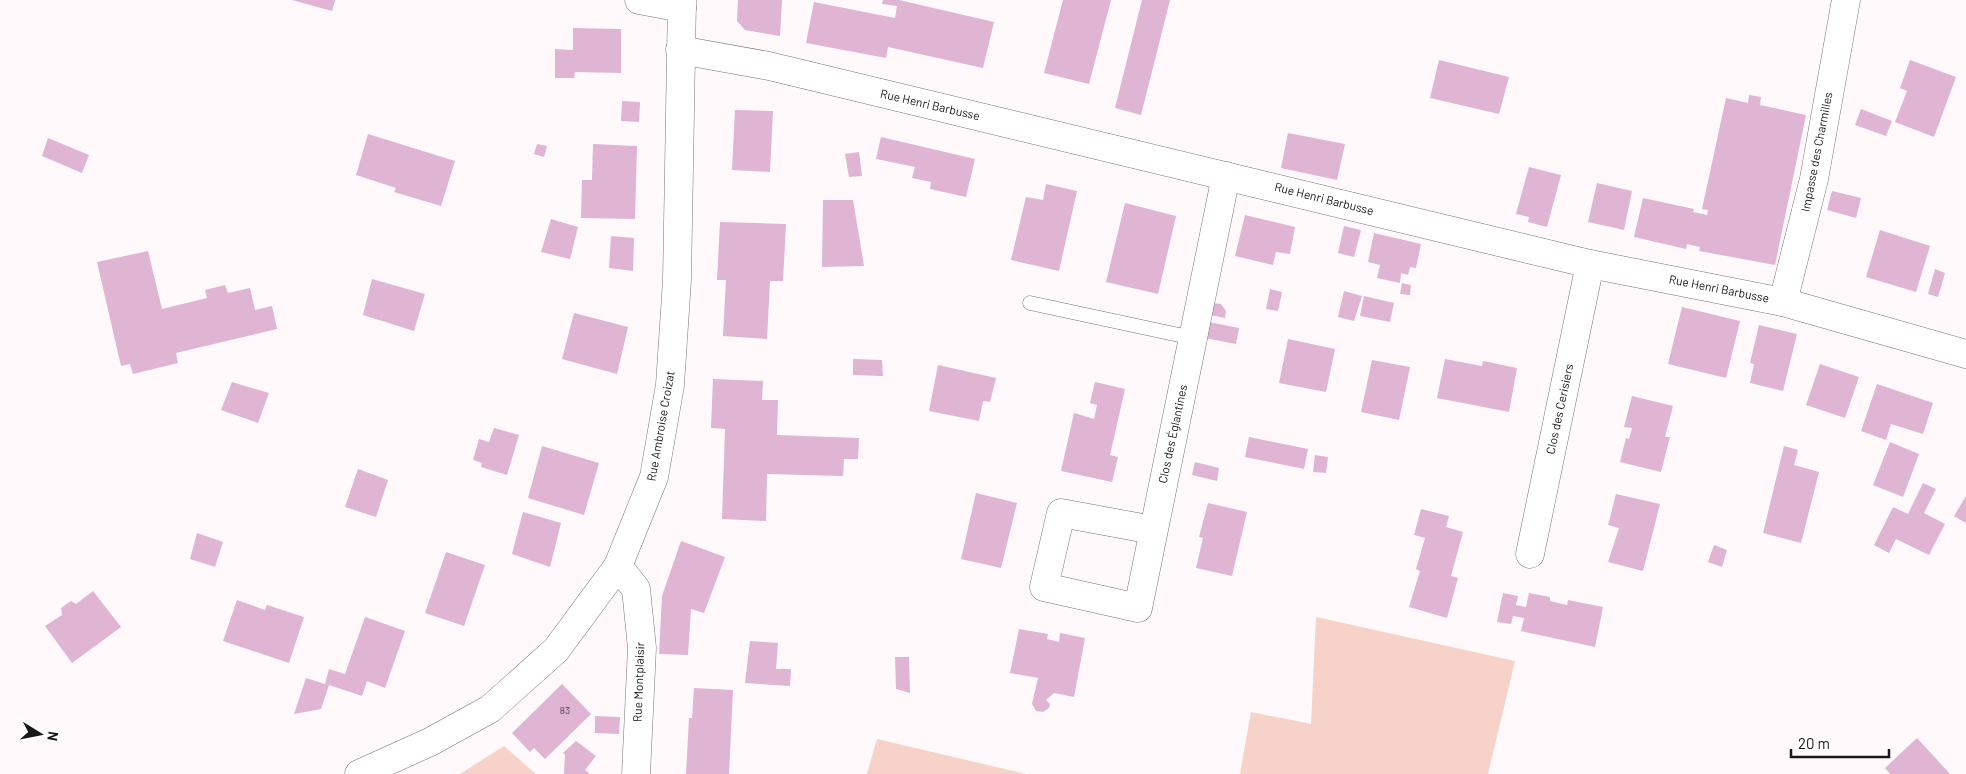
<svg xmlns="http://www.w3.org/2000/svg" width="1966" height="774" font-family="Barlow,sans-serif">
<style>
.green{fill:#f7d2c9}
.building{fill:#e0b5d3}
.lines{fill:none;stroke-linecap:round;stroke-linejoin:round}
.lane-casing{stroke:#7b7476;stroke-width:15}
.street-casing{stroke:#7b7476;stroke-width:29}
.secondary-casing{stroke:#7b7476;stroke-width:29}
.primary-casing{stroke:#7b7476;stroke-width:29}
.lane{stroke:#fff;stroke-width:14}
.street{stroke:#fff;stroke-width:28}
.secondary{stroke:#fff;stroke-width:28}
.primary{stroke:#fff;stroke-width:28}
.labels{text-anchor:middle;stroke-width:5;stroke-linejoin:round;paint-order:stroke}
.number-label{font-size:10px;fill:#4c3e47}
.street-label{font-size:12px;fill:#1a1718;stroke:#fff}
</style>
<rect width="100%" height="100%" fill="#fff9fb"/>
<g class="green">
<path d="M1316,617l199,44 -27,113h-248l11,-62 60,12z"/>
<path d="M877,739l149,35h-159z"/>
<path d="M504,746l32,28h-76z"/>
</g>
<g class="building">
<path d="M292,0h43l-3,11z"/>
<path d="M738,0h44l-2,36 -35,-6 -8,-9z"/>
<path d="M883,0h16l95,22 -11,46 -95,-21 -2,11 -80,-15 8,-41 81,16 2,-12 -15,-2z"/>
<path d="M1063,0h48l-22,84 -45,-11z"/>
<path d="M1142,0h28l-29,115 -26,-7z"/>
<path d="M573,28l48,1v44l-46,-1 -1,6h-19v-29l18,1z"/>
<path d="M1439,60l70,17 -10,37 -69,-16z"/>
<path d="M1910,60l46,17 -22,60 -39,-15 12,-31 -7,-3z"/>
<path d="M1749,95l12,2 -1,8 46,10 -31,150 -76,-14 1,-4 -13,-3 -1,5 -52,-12 9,-39 51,11 -1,3 14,3 1,-5 -6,-1 24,-111 22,5z"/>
<path d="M622,101l18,1 -1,20 -18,-1z"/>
<path d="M1861,109l31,12 -6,15 -31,-11z"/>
<path d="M735,110l38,1 -3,61 -38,-2z"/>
<path d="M1288,133l57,11 -8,36 -56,-12z"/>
<path d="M368,134l87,27 -14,45 -47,-14 2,-4 -40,-13z"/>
<path d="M881,137l94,22 -9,38 -36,-8 1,-7 -19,-4 3,-11 -39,-8z"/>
<path d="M48,138l41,17 -7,18 -40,-17z"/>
<path d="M537,144l10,2 -3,11 -10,-3z"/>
<path d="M593,144l44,2 -2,73 -54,-1 1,-38h10z"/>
<path d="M859,152l3,24 -13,1 -4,-23z"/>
<path d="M1529,167l32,8 -14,52 -19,-5 1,-5 -13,-3z"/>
<path d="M1597,183l35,8 -8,39 -36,-8z"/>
<path d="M1046,184l31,7 -18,80 -48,-11 15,-63 17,3z"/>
<path d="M1832,191l29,7 -5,20 -29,-8z"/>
<path d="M823,200h30l11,66 -42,1z"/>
<path d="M1125,203l51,13 -18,78 -52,-12z"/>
<path d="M1245,215l50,12 -5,27 -14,-2 -3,13 -38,-9z"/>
<path d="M551,219l27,8 -8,32 -29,-7z"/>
<path d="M720,222l66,2 -3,57h-13l-3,58 -44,-3 3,-56h-9z"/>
<path d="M1344,226l17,4 -7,27 -16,-4z"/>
<path d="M1880,230l50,16 -14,46 -50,-15z"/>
<path d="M1374,233l47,11 -5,24 -6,-1 -2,8 -7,-2 -1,10 -23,-5 3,-13 -12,-3z"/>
<path d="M611,236l23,2 -1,33 -24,-3z"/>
<path d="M148,251l14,58 45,-11 -2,-8 20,-5 3,8 22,-5 5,22 17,-4 5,23 -101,24 2,10 -45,11 -3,-10 -9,2 -24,-104z"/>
<path d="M1935,269l10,4 -7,24 -10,-3z"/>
<path d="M372,279l53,15 -11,37 -51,-16z"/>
<path d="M1402,283l9,2 -1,10 -10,-1z"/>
<path d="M1270,289l12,3 -4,19 -12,-2z"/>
<path d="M1344,291l18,5 -8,25 -16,-4z"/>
<path d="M1364,296l30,7 -4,19 -30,-6z"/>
<path d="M1213,303l8,1 5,7 -1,7 -15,-3z"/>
<path d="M1682,307l58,14 -14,57 -58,-14z"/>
<path d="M574,313l54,14 -11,47 -55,-15z"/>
<path d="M1209,322l30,6 -3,16 -31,-6z"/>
<path d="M1759,325l38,9 -14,57 -33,-8 4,-19 -4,-1z"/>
<path d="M1288,339l47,10 -9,43 -47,-9z"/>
<path d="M853,359l29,1 1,16 -30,-1z"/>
<path d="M1445,359l37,7 1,-5 34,7 -8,44 -72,-14z"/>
<path d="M1372,360l38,7 -11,53 -38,-8z"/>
<path d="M1820,364l39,13 -14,41 -39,-13z"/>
<path d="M938,365l58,13 -6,24 -7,-1 -4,20 -50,-10z"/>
<path d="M713,379l50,2 -1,19h16l-1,35 82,3 -1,21h-14l-1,17 -76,-2 -1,47 -44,-2 3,-90 -14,-1z"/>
<path d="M232,382l37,11 -11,30 -37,-13z"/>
<path d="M1095,382l30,7 -15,66 8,2 -6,25 -51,-11 13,-58 20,6 3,-14 -7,-2z"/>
<path d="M1877,384l56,19 -10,31 -32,-10 -5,16 -25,-9z"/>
<path d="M1632,396l41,10 -8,31h5l-9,35 -41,-10 6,-24 3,1 3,-11 -8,-1z"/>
<path d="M494,428l25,7 -12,40 -26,-8 1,-4 -9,-3 6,-21 10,3z"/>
<path d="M1249,437l59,12 -4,20 -59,-12z"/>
<path d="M1890,442l29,12 -16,43 -30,-12z"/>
<path d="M542,446l57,17 -15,52 -56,-17z"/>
<path d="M1784,446l14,4 -4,15 25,7 -18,71 -38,-10z"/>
<path d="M1315,455l13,2 -2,16 -13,-1z"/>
<path d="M1195,462l24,6 -2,13 -25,-6z"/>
<path d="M358,469l30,11 -12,37 -31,-10z"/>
<path d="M1923,483l13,6 -12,24 21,11 -16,31 -33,-16 -7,14 -15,-8 19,-38 15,7z"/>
<path d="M976,493l41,10 -16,65 -40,-9z"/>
<path d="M1616,494l44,10 -17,67 -35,-9 11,-34 -11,-3z"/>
<path d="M1966,496v27l-12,-7z"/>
<path d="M1208,503l39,9 -15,64 -36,-8 7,-30 -4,-1z"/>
<path d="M1421,509l28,7 -3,11 17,5 -12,44 7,2 -11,40 -38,-11 11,-36 -4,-2 9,-31 -11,-3z"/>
<path d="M523,512l38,11 -11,44 -38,-13z"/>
<path d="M197,533l26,9 -8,25 -25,-8z"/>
<path d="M681,541l44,16 -21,56 -13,-4 -3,46 -29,-1 3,-58z"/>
<path d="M1714,545l13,5 -5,17 -14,-5z"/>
<path d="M446,552l39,13 -21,61 -39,-13z"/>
<path d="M93,591l28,36 -49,36 -27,-37 17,-11 -1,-7 10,-7 5,3z"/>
<path d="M1503,593l15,3 -2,9 10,2 3,-14 21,4v4l17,4 1,-5 35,7 -8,40 -74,-16 3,-13 -11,-2 -2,8 -14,-2z"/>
<path d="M237,600l28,10 2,-5 37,12 -15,46 -66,-22z"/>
<path d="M365,617l40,14 -20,57 -18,-7 -5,15 -33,-11 -8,24 -27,5 12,-36 19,6 4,-15 16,5z"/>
<path d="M1019,629l29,5 -1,5 12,3 1,-9 25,5 -11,59 -20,-4 -8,7 4,4 -1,4 -6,4 -7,-1 -4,-7 6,-26 -28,-5z"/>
<path d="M750,641l28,2 -2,26h15l-1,17 -45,-3z"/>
<path d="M895,657h14l1,36 -14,-4z"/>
<path d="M562,684l29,30 -46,45 -11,-11 -4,4 -18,-19z"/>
<path d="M694,688l39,2 -4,84h-43l3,-56h3z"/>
<path d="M595,716l25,1 -1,17 -24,-1z"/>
<path d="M1917,738l33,36h-60l-5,-6z"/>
<path d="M576,741l20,15 -11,14 5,4h-26l1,-19 -2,-2z"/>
</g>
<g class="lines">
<defs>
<path id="lane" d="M1030,303l163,35"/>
<g id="street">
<path d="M639,0l43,8"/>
<path d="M1783,302l31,-123 32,-179"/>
<path d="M1153,530l-92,-17 -17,74 94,21 88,-432"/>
<path d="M1530,554l60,-290"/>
<path d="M618,566l18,23 6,59 -6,126"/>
</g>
<path id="secondary" d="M680,50l89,16 821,198 193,38 183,52"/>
<path id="primary" d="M359,774l71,-32 60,-33 66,-59 62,-84 36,-89 16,-92 7,-105 5,-280"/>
</defs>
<use href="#lane" class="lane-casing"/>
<use href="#street" class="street-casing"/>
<use href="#secondary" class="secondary-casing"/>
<use href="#primary" class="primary-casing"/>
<use href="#lane" class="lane"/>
<use href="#street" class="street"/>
<use href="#secondary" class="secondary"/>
<use href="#primary" class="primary"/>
</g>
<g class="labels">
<g class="number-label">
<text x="565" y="714">83</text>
</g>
<g class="street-label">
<text transform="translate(930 105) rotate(13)" y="4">Rue Henri Barbusse</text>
<text transform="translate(1817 152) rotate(-79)" y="4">Impasse des Charmilles</text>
<text transform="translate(1324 199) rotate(14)" y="4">Rue Henri Barbusse</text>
<text transform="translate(1719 289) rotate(11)" y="4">Rue Henri Barbusse</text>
<text transform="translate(1560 409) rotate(-78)" y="4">Clos des Cerisiers</text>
<text transform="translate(661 426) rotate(-80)" y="4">Rue Ambroise Croizat</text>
<text transform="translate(1173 434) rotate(-78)" y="4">Clos des Églantines</text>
<text transform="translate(639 682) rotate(-88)" y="4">Rue Montplaisir</text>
</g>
</g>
<g transform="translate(40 734) rotate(100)" stroke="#ffffff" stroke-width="4" paint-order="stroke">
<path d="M0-4L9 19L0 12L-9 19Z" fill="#1a1718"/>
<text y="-8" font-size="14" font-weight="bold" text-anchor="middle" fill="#1a1718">N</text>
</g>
<path d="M1791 749v8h98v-8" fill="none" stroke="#1a1718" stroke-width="2.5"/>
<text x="1798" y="749" font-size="15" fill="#1a1718" stroke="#ffffff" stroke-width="4" paint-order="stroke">20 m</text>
</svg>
